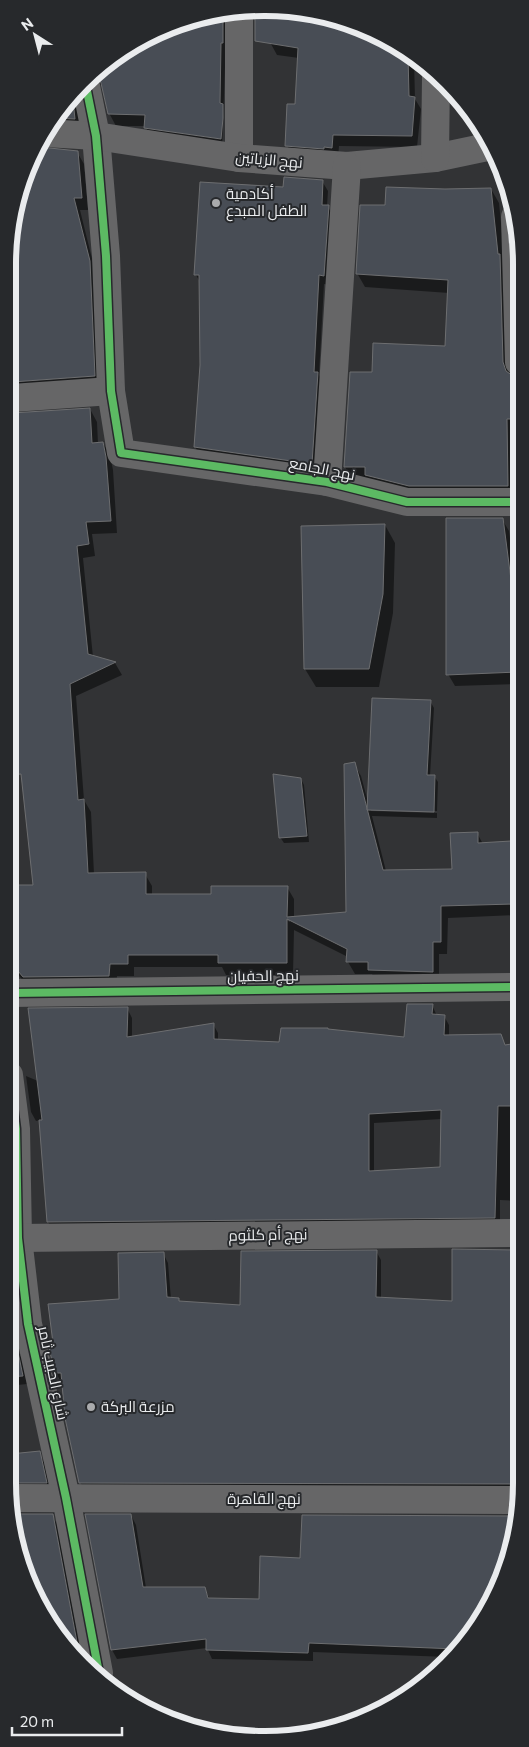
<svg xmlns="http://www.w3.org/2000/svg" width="529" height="1747" font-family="Commissioner,Cairo,sans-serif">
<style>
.shadow{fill:#0007;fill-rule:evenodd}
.building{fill:#484d55;stroke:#6d6e70;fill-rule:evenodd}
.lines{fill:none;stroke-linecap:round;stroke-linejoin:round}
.street{stroke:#666667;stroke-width:28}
.cycleway-casing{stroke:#27292c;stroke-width:11}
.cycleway{stroke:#5cba63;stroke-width:8}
.poi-dot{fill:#aaabad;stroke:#27292c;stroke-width:2}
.labels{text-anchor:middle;stroke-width:4;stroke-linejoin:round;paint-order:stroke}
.street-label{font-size:15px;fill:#eaecee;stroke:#27292c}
.poi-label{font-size:15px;fill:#eaecee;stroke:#27292c;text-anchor:start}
.rim{fill:none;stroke:#eaecee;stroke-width:6}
</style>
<rect width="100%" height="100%" fill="#323335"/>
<g class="shadow">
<path d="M215,12h12l-5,138 -70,-11 -7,-13h-29l-7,-13 -6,-27 -5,-3h-8l32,-32z"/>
<path d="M315,12l78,30 21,17 1,40 6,10 -4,38 -78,-1 -1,12 -45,-1 -6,-12 9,-40 3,-47 -22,-3 -6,-11z"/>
<path d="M77,95l4,36 -30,-10z"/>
<path d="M40,148l37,4 7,12 4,46h-8l16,65 5,113 -89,9v-183z"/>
<path d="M322,181l6,10 -1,15 7,10 -5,69 -5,-1 -5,91 4,8 -6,90 -116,-16 -6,-10 6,-82 -1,-83 -4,-7 88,-87z"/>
<path d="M491,189l8,14 6,61 3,6 3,106 8,13v44l-4,-1 1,68h-98l-65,-19 -8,-14 101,-120 3,-54 -84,-6 -8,-14 29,-67 59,-16z"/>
<path d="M90,409l7,13 1,22 5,-1 7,12 3,15 4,63 -25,1 3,22 -12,2 10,99 22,6 7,12 -46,21 8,104 7,12 3,62h51l7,12v9h60l75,-8 7,12v19l54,-4 6,-150 7,12 7,26 62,-101 4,7 -4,68h4l4,6 -1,29 -66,-3v3l66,2v5l-65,-2 14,55 67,-1 24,-37 6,11 28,-1 7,12v60l-70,3 -1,36h-8v30l-62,-2 -5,-8h-17l-7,-12v-5l-54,-27 -1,45h-67l-4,-8h-88v9h-17l-1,12 -85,1 -21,-23v-79l24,-1 -23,-215v-7h8l-8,-73 1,-176zM281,917l9,2v3z"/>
<path d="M502,519l7,12 4,28h6l-1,125 -63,2 -7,-12z"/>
<path d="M385,525l10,18 -2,70 -14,74h-63l-11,-18z"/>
<path d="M301,779l3,6 5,57 -25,1 -4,-6z"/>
<path d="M432,1005l5,11h7l5,9v11h51l6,10 12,-1 -1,156 -17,-1v26l-447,5 -5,-9 -7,-102 -5,1 -5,-9 -5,-36 12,5 89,-73 5,10v19l81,-13 5,9v7l62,3 49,-12 76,7zM442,1119l-1,49 -67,4v-49z"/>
<path d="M517,1250v243l-432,-2 -5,-9 -17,-100h-2l-5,-9 -2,-29 66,-44 43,-47 5,10 3,36 7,1 2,2 61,4 135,-55 5,9v38l73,4v-51z"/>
<path d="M16,1348l5,9 6,27 -19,2v-37z"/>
<path d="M39,1453l5,9 7,29 -41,2 -2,-11v-27z"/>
<path d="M14,1515h38l5,9 26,137 -12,-9 -44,-71z"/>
<path d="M131,1515l5,10 10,63h58l6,11 50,1 41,-41 216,-42v16l-39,92 -30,32 -135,-5v9l-101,-2 -5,-11 -90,11 -5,-9z"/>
</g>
<g class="building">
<path d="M215,12h8v31h-2l-1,60 3,1v14l-2,21 -77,-11 1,-13 -37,-1 -7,-31 -4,-8 25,-24z"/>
<path d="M255,12h60l78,30 15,13 1,41 6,1 -3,39 -79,-1 -1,13 -8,-1v2l-39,-3 2,-42h8l3,-56 -43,-7z"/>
<path d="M73,100l2,19 -20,-1z"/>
<path d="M40,147l38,4 4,47h-8l16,63 5,115 -83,6v-104h6l1,-79z"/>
<path d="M284,177l39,3 -1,25h7l-5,71 -5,-1 -5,97h4l-6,92 -118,-17 6,-82 -1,-90h-5l6,-93 83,5z"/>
<path d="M386,187l59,2 46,-1 7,66h2l3,108 3,9 7,5v43h-6l1,67h-99l-44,-11v-8h-21l6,-95h22l1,-29 72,3 3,-66 -92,-6 4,-69h25z"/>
<path d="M90,408l2,35 11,-1 3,15 5,64 -25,1 3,22 -12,2 11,108 28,8 -46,22 8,116 6,-1 4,74 58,-1v22h65v-8h77l-1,31 59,-5 -2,-148 11,-2 28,108 69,-1 -2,-36 28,-1v11l33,-2 3,63 -73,2v36h-8v30l-65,-2v-8h-22l1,-13 -60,-30v44h-69v-8h-90v9h-18l-1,12 -86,1 -5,-6 -1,-86h16l-12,-111 -11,1 1,-113 6,1 -6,-60 1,-190z"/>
<path d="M446,518h57l13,100h2v54l-72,3z"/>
<path d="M385,524l-2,70 -14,75h-65l-3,-143z"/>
<path d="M372,698l59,2 -4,75h8l-1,37 -67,-2z"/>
<path d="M273,774l28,4 6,58 -28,2z"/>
<path d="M407,1004h26l-1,10 13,1 -1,20 57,-1 4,11 13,-2 -1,63h-19l-3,112 -448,4 -8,-102h3l-14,-112 100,-1 -1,30 87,-14v16l65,3 2,-14h47v1l76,8zM441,1110l-1,57 -71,4v-57z"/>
<path d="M452,1249l65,1v234l-438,-1 -14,-65 -4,-45h-6l-7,-29 5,-1 -5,-39 71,-5 -1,-46 46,-1 3,45 12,1v3l61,4 1,-54 136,-1 -1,47 76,4z"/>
<path d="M17,1347l6,29 -15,1v-29z"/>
<path d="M40,1451l7,32h-39v-16h3l-1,-13z"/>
<path d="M14,1514h39l26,139 -8,-1 -44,-71z"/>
<path d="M85,1514h46l12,73h62l3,11 51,1 1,-43 40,2 2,-43 215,1 -1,17 -38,92 -22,24 -147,-6 -1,10 -102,-3v-11l-95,11z"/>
</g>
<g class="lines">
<g class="street">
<path d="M239,12v146"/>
<path d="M86,86l10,50 10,120 5,135 10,62 206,29 80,20h112"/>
<path d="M46,133l50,3 143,22 108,8 88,-8 57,-12"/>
<path d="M435,158l1,-81"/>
<path d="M515,217l4,145"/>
<path d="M12,398l99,-7"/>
<path d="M327,482l20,-316"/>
<path d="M9,993l509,-6"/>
<path d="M9,1075l7,54 2,109 10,86 38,174 33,175"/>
<path d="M18,1238l499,-5"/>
<path d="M11,1498l506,2"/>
</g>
<defs>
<g id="cycleway">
<path d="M86,86l10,50 10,120 5,135 10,62 206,29 80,20h112"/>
<path d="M9,993l509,-6"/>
<path d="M9,1075l7,54 2,109 10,86 38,174 33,175"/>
</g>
</defs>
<use href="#cycleway" class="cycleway-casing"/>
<use href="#cycleway" class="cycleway"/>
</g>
<g class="poi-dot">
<circle cx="216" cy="203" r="5"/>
<circle cx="91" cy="1407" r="5"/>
</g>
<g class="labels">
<g class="street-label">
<text transform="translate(269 160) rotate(5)" y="5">نهج الزياتين</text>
<text transform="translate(322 469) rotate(11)" y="5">نهج الجامع</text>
<text transform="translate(263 976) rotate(-1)" y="5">نهج الحفيان</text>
<text transform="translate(268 1235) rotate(-1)" y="5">نهج أم كلثوم</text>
<text transform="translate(53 1373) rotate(78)" y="5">شارع الحبيب ثامر</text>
<text x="264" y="1504">نهج القاهرة</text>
</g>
<g class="poi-label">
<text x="226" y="199">أكادمية<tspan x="226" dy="17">الطفل المبدع</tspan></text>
<text x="101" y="1412">مزرعة البركة</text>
</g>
</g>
<path d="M0 0H529V1747H0ZM264 16H265A248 248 0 0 1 513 264V1483A248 248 0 0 1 265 1731H264A248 248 0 0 1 16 1483V264A248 248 0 0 1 264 16Z" fill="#27292c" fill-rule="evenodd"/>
<path class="rim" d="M264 16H265A248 248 0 0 1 513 264V1483A248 248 0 0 1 265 1731H264A248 248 0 0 1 16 1483V264A248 248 0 0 1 264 16Z"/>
<g transform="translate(35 35) rotate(324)" stroke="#27292c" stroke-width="4" paint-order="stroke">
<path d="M0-4L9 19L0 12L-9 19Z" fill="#eaecee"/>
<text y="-8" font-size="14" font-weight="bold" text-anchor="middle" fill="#eaecee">N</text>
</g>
<path d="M12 1727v8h110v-8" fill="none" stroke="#eaecee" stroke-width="2.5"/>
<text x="20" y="1727" font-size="15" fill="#eaecee" stroke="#27292c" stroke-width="4" paint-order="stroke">20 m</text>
</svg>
